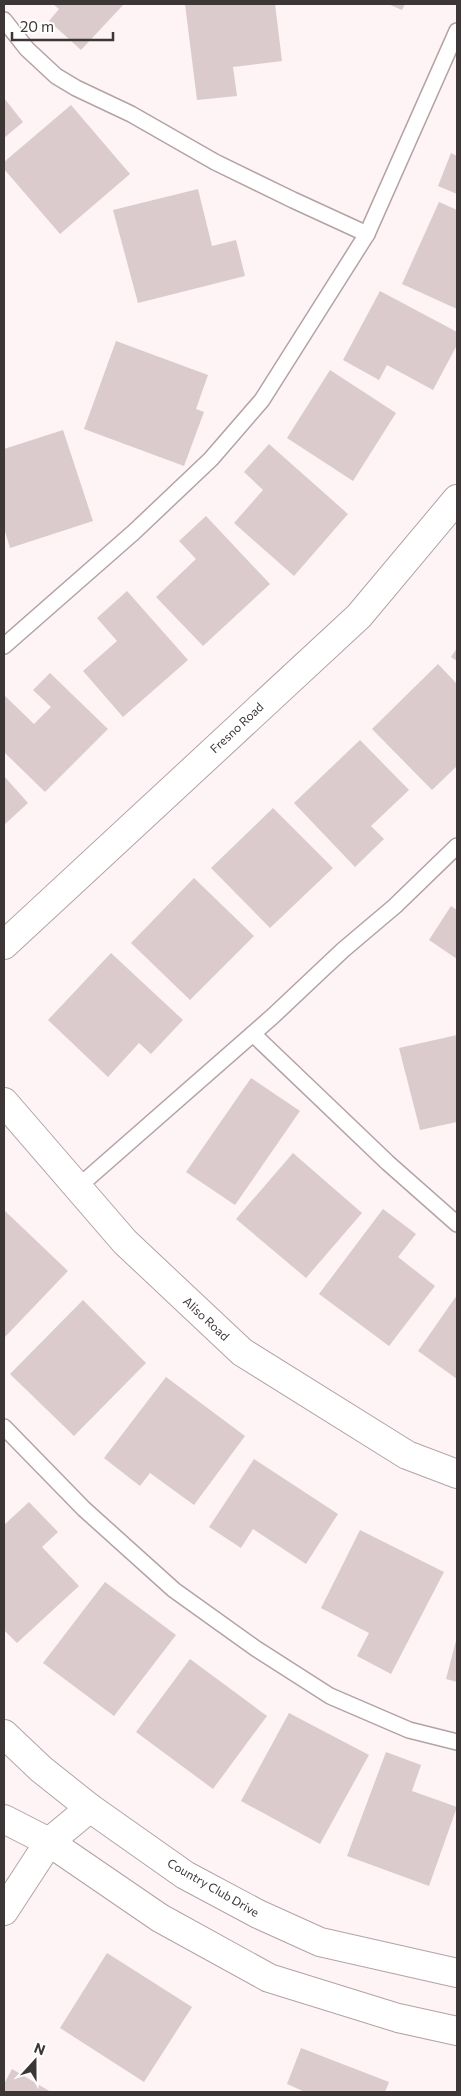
<svg xmlns="http://www.w3.org/2000/svg" width="461" height="2096" font-family="Commissioner,sans-serif">
<style>
.building{fill:#dccbcd}
.lines{fill:none;stroke-linecap:round;stroke-linejoin:round}
.lane-casing{stroke:#b3a3a5;stroke-width:18}
.street-casing{stroke:#b3a3a5;stroke-width:30}
.secondary-casing{stroke:#b3a3a5;stroke-width:30}
.lane{stroke:#fff;stroke-width:15}
.street{stroke:#fff;stroke-width:28}
.secondary{stroke:#fff;stroke-width:28}
.labels{text-anchor:middle;stroke-width:4.5;stroke-linejoin:round;paint-order:stroke}
.street-label{font-size:12px;fill:#3d3637;stroke:#fff}
</style>
<rect width="100%" height="100%" fill="#fef3f5"/>
<g class="building">
<path d="M53,4h71l-43,46 -32,-29 10,-12z"/>
<path d="M185,4h90l7,57 -49,6 4,29 -40,4z"/>
<path d="M388,4h17l-3,6z"/>
<path d="M4,98l19,24 -19,16z"/>
<path d="M71,105l59,69 -70,60 -56,-65v-7z"/>
<path d="M451,153l6,3v38l-19,-8z"/>
<path d="M198,189l14,57 24,-6 9,36 -107,27 -25,-93z"/>
<path d="M439,202l18,8v99l-55,-25z"/>
<path d="M380,291l77,41v13l-24,45 -46,-25 -8,15 -36,-20z"/>
<path d="M116,341l92,34 -12,34 8,3 -20,54 -100,-37z"/>
<path d="M330,370l66,43 -43,68 -66,-43z"/>
<path d="M63,430l30,91 -83,27 -6,-20v-79z"/>
<path d="M269,444l79,70 -54,62 -60,-53 29,-33 -19,-18z"/>
<path d="M206,516l64,68 -67,62 -47,-49 40,-38 -17,-18z"/>
<path d="M127,591l61,69 -65,57 -40,-46 34,-30 -20,-23z"/>
<path d="M457,648v13l-6,-4z"/>
<path d="M438,664l19,20v82l-25,24 -60,-61z"/>
<path d="M50,673l58,56 -63,63 -41,-40v-54l1,-2 29,28 17,-17 -18,-17z"/>
<path d="M360,740l49,50 -38,36 13,13 -29,28 -61,-64z"/>
<path d="M4,776l24,27 -24,22z"/>
<path d="M273,808l60,60 -63,60 -59,-60z"/>
<path d="M194,878l60,58 -64,64 -59,-57z"/>
<path d="M451,906l6,4v49l-28,-19z"/>
<path d="M111,953l72,67 -32,34 -12,-11 -31,34 -60,-57z"/>
<path d="M457,1035v87l-37,8 -21,-82z"/>
<path d="M251,1078l49,33 -65,94 -49,-33z"/>
<path d="M293,1153l69,60 -56,65 -70,-59z"/>
<path d="M383,1209l33,25 -18,23 37,29 -46,60 -70,-52z"/>
<path d="M4,1210l64,61 -64,67z"/>
<path d="M457,1295v84l-39,-28z"/>
<path d="M83,1300l63,63 -72,73 -64,-62z"/>
<path d="M166,1377l79,59 -51,69 -44,-32 -10,13 -36,-28z"/>
<path d="M254,1459l84,55 -32,50 -53,-35 -12,19 -32,-21z"/>
<path d="M29,1502l29,30 -16,15 37,39 -62,57 -13,-13v-105z"/>
<path d="M360,1530l84,42 -53,102 -34,-18 12,-23 -48,-25z"/>
<path d="M105,1582l71,53 -62,81 -71,-53z"/>
<path d="M457,1637v45l-11,-3z"/>
<path d="M190,1659l77,57 -54,73 -77,-57z"/>
<path d="M289,1713l80,42 -49,89 -79,-43z"/>
<path d="M386,1752l35,13 -9,26 45,16 -28,79 -82,-30z"/>
<path d="M107,1953l85,54 -48,75 -84,-54z"/>
<path d="M301,2048l88,34 -4,10h-80l-18,-8z"/>
<path d="M12,2069l39,23h-47v-8z"/>
</g>
<g class="lines">
<defs>
<g id="lane">
<path d="M4,20l23,29 29,27 20,12 55,26 84,48 78,38 74,34"/>
<path d="M4,646l130,-114 77,-73 51,-59 105,-166 90,-203"/>
<path d="M253,1034l135,129 69,61"/>
<path d="M78,1187l195,-171 70,-66 52,-44 62,-60"/>
<path d="M4,1427l80,82 90,81 81,58 75,48 79,34 48,12"/>
</g>
<g id="street">
<path d="M4,945l355,-329 98,-117"/>
<path d="M4,1102l121,140 117,110 165,103 50,19"/>
<path d="M4,1911l45,-69 41,-34"/>
</g>
<g id="secondary">
<path d="M4,1734l37,35 49,39 95,67 73,39 62,28 137,31"/>
<path d="M4,1819l45,23 111,76 109,60 129,40 59,13"/>
</g>
</defs>
<use href="#lane" class="lane-casing"/>
<use href="#street" class="street-casing"/>
<use href="#secondary" class="secondary-casing"/>
<use href="#lane" class="lane"/>
<use href="#street" class="street"/>
<use href="#secondary" class="secondary"/>
</g>
<g class="labels">
<g class="street-label">
<text transform="translate(237 728) rotate(-43)" y="4">Fresno Road</text>
<text transform="translate(206 1319) rotate(43)" y="4">Aliso Road</text>
<text transform="translate(213 1888) rotate(30)" y="4">Country Club Drive</text>
</g>
</g>
<rect width="461" height="2096" fill="none" stroke="#3d3637" stroke-width="10"/>
<g transform="translate(35 2061) rotate(21)" stroke="#ffffff" stroke-width="4" paint-order="stroke">
<path d="M0-4L9 19L0 12L-9 19Z" fill="#3d3637"/>
<text y="-8" font-size="14" font-weight="bold" text-anchor="middle" fill="#3d3637">N</text>
</g>
<path d="M12 32v8h101v-8" fill="none" stroke="#3d3637" stroke-width="2.5"/>
<text x="20" y="32" font-size="15" fill="#3d3637" stroke="#ffffff" stroke-width="4" paint-order="stroke">20 m</text>
</svg>
